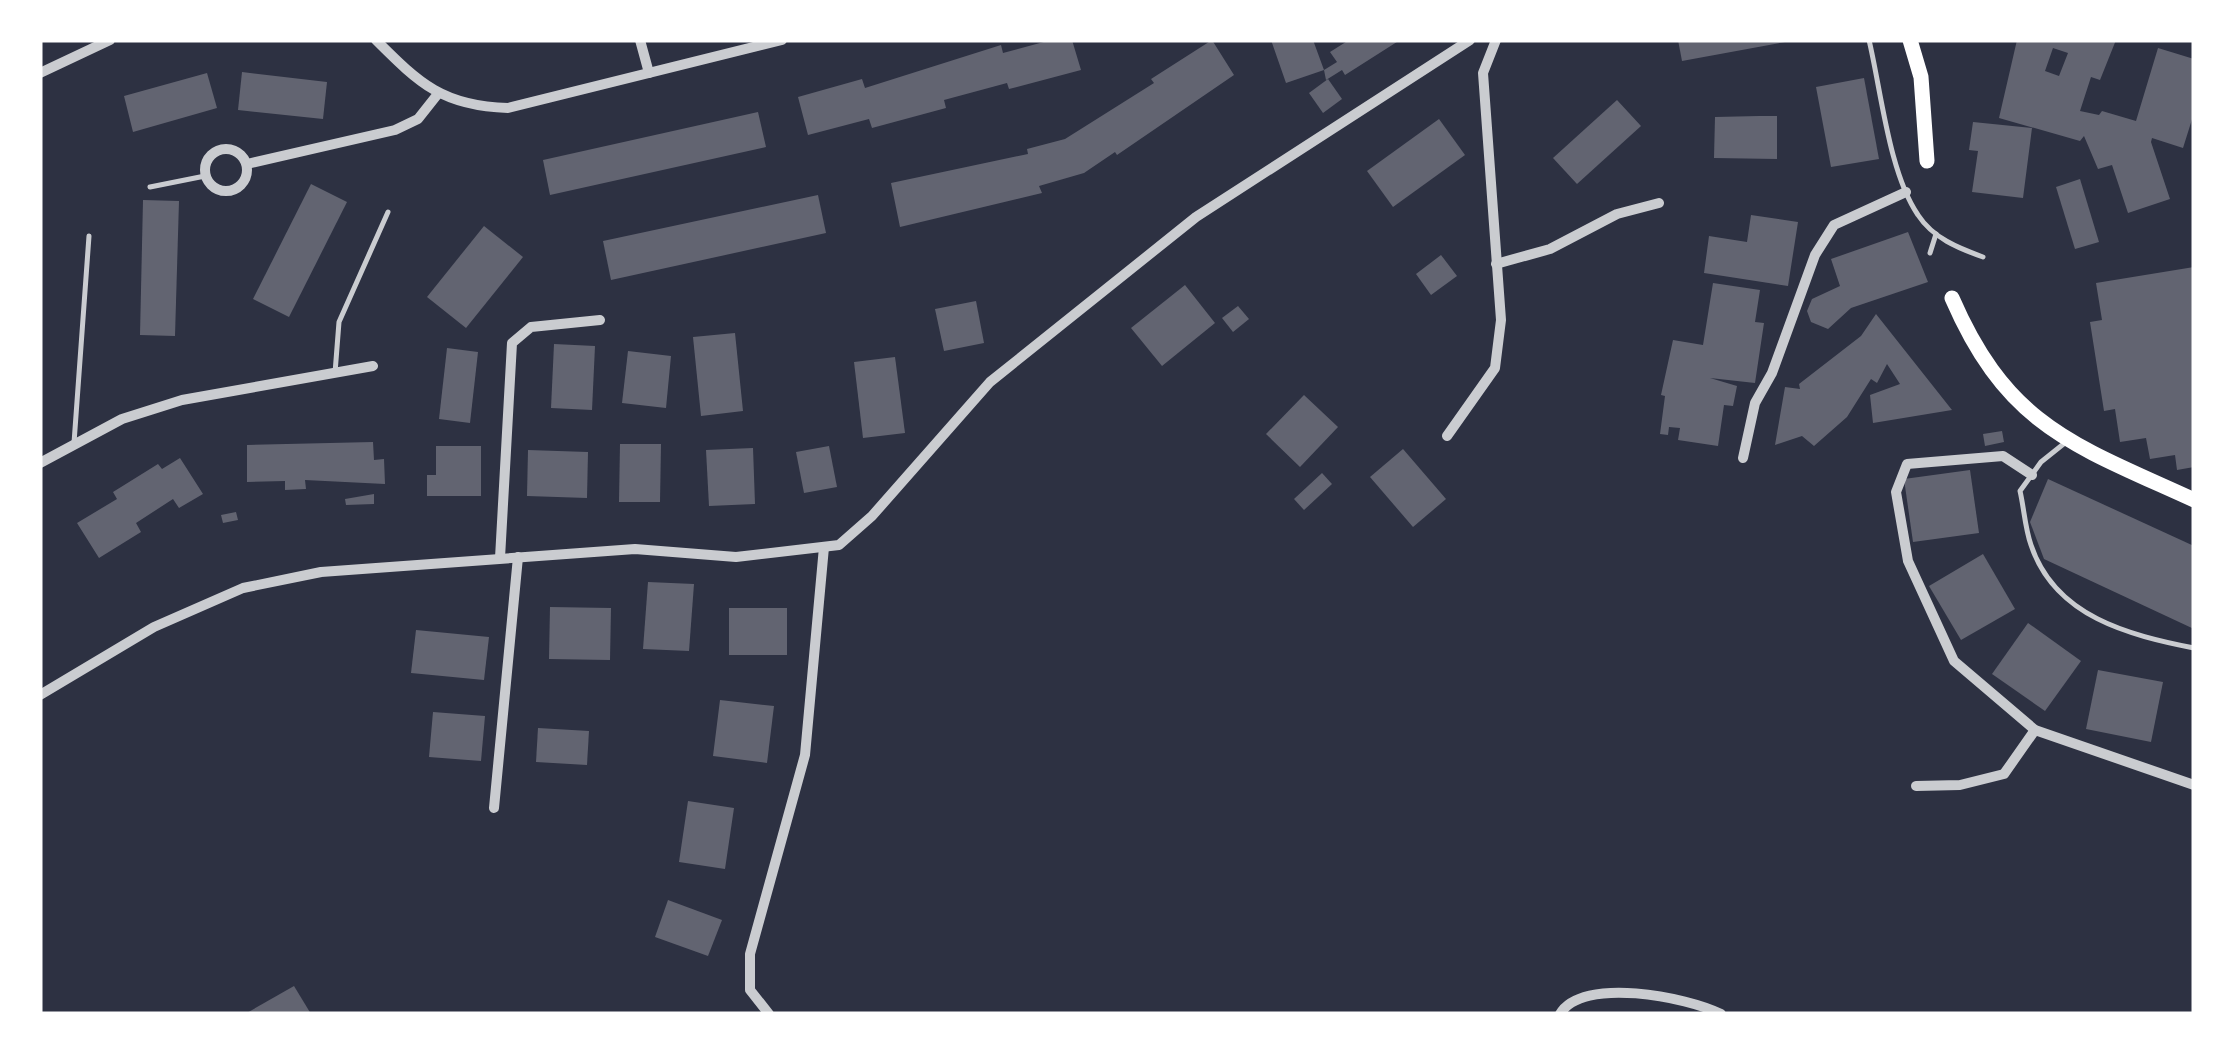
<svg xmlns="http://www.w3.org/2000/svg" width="2234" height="1054" font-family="Mulish,sans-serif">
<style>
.building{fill:#626471;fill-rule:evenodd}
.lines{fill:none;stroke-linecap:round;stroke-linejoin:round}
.service{stroke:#caccd0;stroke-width:5}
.minor{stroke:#caccd0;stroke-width:10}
.secondary{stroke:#fff;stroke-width:15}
</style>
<rect width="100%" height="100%" fill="#2d3142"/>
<g class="building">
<path d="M1051,40h21l9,30 -72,19 -2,-6 -63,17 2,8 -74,20 -3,-9 -61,16 -10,-38 64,-18 3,9 136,-43 2,8z"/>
<path d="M1212,40l22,35 -117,80 -2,-3 -31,21 -45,13 3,7 -142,34 -9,-44 137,-29 -1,-5 38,-10 89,-56 -3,-4z"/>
<path d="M1271,40h42l11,30 13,-8 -7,-10 19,-12h51l-55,35 -3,-5 -16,10 -2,-10 -38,13z"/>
<path d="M1678,40h107v2l-103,19z"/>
<path d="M2017,40h99l-16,40 -9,-3 -11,34 19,4 3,-4 34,10 22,-73 36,11v54l-11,35 -31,-10 -1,4 19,57 -42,14 -16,-48 -14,4 -14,-33 -4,5 -81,-23zM2053,48l15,5 -9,23 -14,-5z"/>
<path d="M242,72l85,10 -4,37 -85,-9z"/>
<path d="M207,73l10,35 -84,24 -9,-36z"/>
<path d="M1864,78l15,81 -48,8 -15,-80z"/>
<path d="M1328,79l14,20 -19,14 -14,-20z"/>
<path d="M1617,100l24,26 -64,58 -24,-26z"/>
<path d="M758,112l8,35 -216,48 -7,-35z"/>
<path d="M1759,116h18v43l-63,-1 1,-41z"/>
<path d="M1439,119l26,36 -72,52 -26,-36z"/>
<path d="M1973,122l59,6 -9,70 -51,-6 6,-41 -9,-1z"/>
<path d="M2080,179l19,63 -24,7 -19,-62z"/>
<path d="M311,184l36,18 -58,115 -36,-18z"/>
<path d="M818,195l8,38 -215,47 -8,-39z"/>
<path d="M143,200l36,1 -4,135 -35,-1z"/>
<path d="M1751,215l47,7 -10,64 -84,-13 5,-37 38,6z"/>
<path d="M484,226l39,31 -57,71 -39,-31z"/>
<path d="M1908,232l20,50 -77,26 -23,21 -17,-7 -4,-11 5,-12 28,-13 -9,-27z"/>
<path d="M1441,255l16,21 -26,19 -15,-21z"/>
<path d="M2194,267v200l-17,3 -2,-15 -25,4 -4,-21 -26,4 -5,-33 -11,2 -14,-89 12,-2 -6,-37z"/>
<path d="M1713,283l47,7 -5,32 9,1 -9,60 -45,-5 27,8 -4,20 -9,-1 -6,41 -40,-6 2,-12 -11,-1 -1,8 -8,-1 5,-38 -4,-1 12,-55 30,5z"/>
<path d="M1185,285l30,38 -53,43 -31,-38z"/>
<path d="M976,301l8,42 -40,8 -9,-42z"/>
<path d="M1238,306l11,13 -16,13 -11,-14z"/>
<path d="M1876,314l76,96 -79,13 -3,-28 30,-11 -13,-20 -10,19 -6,-4 -24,38 -33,29 -12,-10 -27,9 10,-58 15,2 -1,-5 62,-48z"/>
<path d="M735,333l8,78 -42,5 -8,-79z"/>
<path d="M554,344l41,2 -3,64 -41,-2z"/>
<path d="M447,348l31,4 -8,71 -31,-4z"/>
<path d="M628,351l43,5 -5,52 -44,-5z"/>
<path d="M895,357l10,76 -42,5 -9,-76z"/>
<path d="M1304,395l34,32 -38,40 -34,-33z"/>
<path d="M2002,431l2,11 -19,4 -2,-12z"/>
<path d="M373,442l1,18 10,-1 1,25 -80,-4 1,9 -21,1v-9l-38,1v-37z"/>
<path d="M620,444h41l-1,58h-41z"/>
<path d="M436,446h45v50h-54v-21h9z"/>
<path d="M829,446l8,41 -33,6 -8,-41z"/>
<path d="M753,448l2,56 -46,2 -3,-56z"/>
<path d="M1403,449l43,50 -33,28 -43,-50z"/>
<path d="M528,450l60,2 -1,46 -60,-2z"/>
<path d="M180,458l23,36 -24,14 -6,-9 -37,24 5,9 -42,26 -22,-35 40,-24 -4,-7 45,-28 4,5z"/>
<path d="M1970,470l9,63 -66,9 -9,-63z"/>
<path d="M1322,473l10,11 -28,26 -10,-11z"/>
<path d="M2048,479l146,67v83l-150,-70 -14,-37z"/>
<path d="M374,494v10l-28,1 -1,-6z"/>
<path d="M236,512l2,8 -15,3 -2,-8z"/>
<path d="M1983,554l32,55 -54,31 -32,-54z"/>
<path d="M648,582l46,2 -5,67 -46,-2z"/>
<path d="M550,607l61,1 -1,52 -61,-1z"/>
<rect x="729" y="608" width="58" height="47"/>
<path d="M2028,623l53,38 -36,50 -53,-37z"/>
<path d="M416,630l73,7 -5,43 -73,-7z"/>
<path d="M2098,670l65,12 -12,60 -65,-13z"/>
<path d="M720,700l54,6 -7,57 -54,-7z"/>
<path d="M433,712l52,4 -4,45 -52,-4z"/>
<path d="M538,728l51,3 -2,34 -51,-3z"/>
<path d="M688,801l46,7 -9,61 -46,-7z"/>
<path d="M668,900l54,20 -14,36 -53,-19z"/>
<path d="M294,986l17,28h-66z"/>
</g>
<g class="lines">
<g class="service">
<path d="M1869,40c12,50 20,133 49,175 15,23 40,33 65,42"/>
<path d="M150,187l55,-11"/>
<path d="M1930,253l6,-19"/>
<path d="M335,373l4,-51 49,-110"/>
<path d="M2066,442l-25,20 -21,29c4,17 5,37 11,54 24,72 98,90 163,103"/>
<path d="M74,443l15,-207"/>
</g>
<g class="minor">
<path d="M376,40c44,44 67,66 132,68l274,-68"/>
<path d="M640,40l9,33"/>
<path d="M40,73l70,-33"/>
<circle cx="226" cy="170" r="21"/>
<path d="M247,164l148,-34 23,-11 19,-24"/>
<path d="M1496,264l54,-15 67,-35 42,-11"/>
<path d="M1447,436l48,-68 6,-48 -18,-247 13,-33"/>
<path d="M1743,458l12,-55 17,-30 43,-118 19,-30 72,-33"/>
<path d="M40,463l82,-44 60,-19 191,-34"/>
<path d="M2032,475l-29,-19 -96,8 -11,28 12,69 46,100 81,69 159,55"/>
<path d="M500,558l12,-215 19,-16 69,-7"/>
<path d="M40,695l114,-68 89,-39 78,-16 314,-23 101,8 103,-12 33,-29 118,-134 206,-165 274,-177"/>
<path d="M1916,786l44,-1 44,-11 31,-44"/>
<path d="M494,808l24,-251"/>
<path d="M769,1014l-19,-24v-36l55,-199 19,-208"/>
<path d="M1560,1014c22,-38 127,-17 161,0"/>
</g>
<g class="secondary">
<path d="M1910,40l11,37 6,84"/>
<path d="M1952,298c56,129 122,147 242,202"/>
</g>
</g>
<rect width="2234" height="1054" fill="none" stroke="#ffffff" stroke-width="85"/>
</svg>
